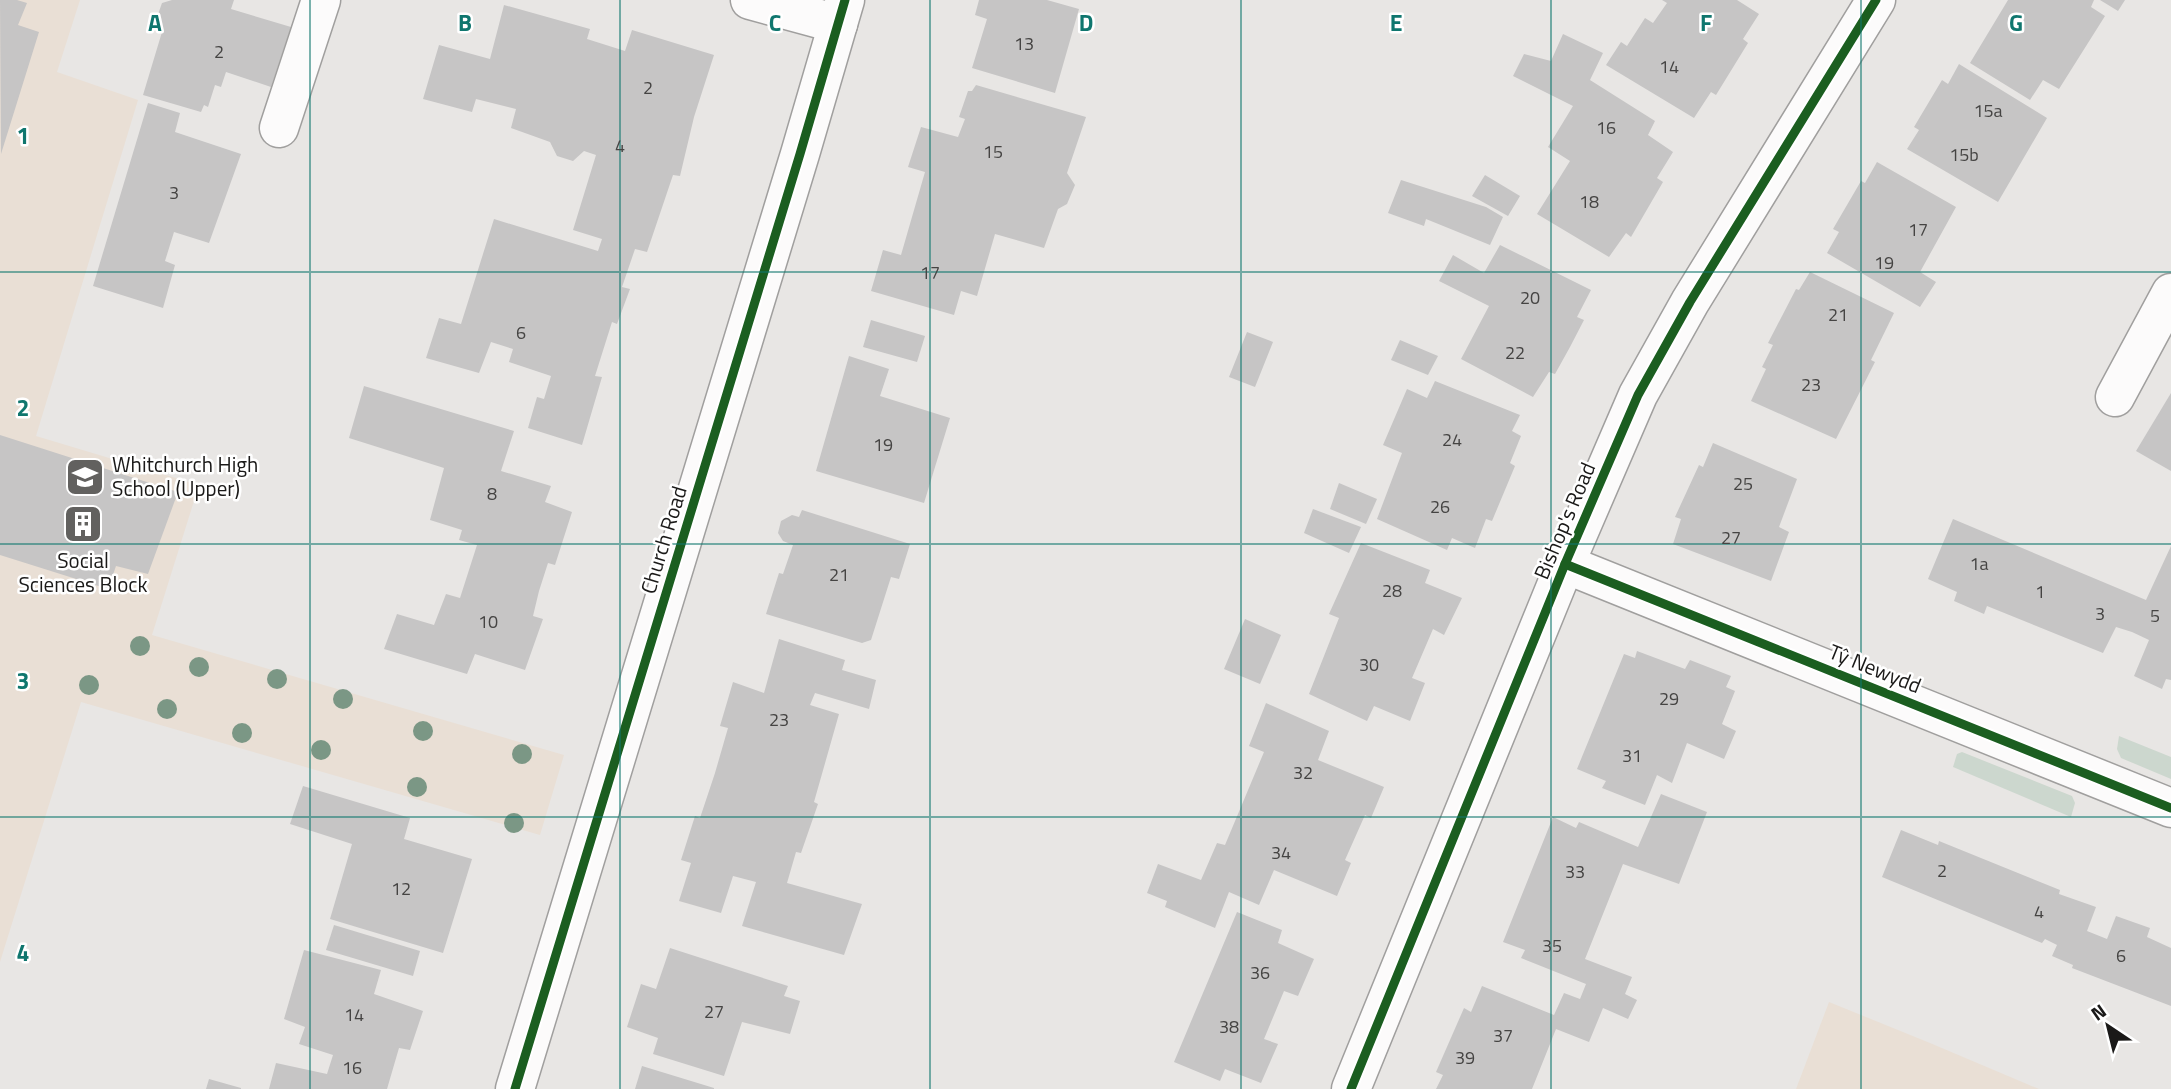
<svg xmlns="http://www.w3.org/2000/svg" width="2171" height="1089" font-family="'Titillium Web',sans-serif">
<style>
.education{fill:#e9dfd5}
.green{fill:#ccd7ce}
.building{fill:#c6c5c5}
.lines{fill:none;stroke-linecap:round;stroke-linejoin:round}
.street-casing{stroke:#a09f9e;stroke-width:41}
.secondary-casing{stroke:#a09f9e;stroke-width:41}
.street{stroke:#fcfbfb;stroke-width:38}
.secondary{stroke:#fcfbfb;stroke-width:38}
.cycleway-casing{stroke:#fff;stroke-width:13}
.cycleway{stroke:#1b5e20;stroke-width:9}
.tree{fill:#7b9785}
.grid{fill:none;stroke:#0f766e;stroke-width:2;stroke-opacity:0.55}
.labels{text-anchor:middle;stroke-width:5;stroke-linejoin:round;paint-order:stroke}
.number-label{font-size:18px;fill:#454443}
.poi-label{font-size:21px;fill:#1a1918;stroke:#fff;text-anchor:start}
.street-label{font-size:21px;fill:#1a1918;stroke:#fff}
.grid-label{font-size:23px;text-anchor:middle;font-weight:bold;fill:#0f766e;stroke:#fff;stroke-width:5;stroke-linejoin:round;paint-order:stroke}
</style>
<rect width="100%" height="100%" fill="#e8e6e4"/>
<g class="education">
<path d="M0,0h80l-23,72 81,28 -102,336 163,49 -47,150 412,120 -24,80 -459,-133 -81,260z"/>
<path d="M1829,1002l101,41 109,46h-243z"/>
</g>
<g class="green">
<path d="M2119,736l52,21v22l-50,-21 -4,-9z"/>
<path d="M1962,752l110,44 3,7 -4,14 -118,-50 4,-13z"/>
</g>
<g class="building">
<path d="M0,0h17l10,3 -9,22 21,7 -38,122z"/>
<path d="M172,0h62l-3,9 60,18 -20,60 -45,-15 -5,15 -6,-2 -7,22 -4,-2 -3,7 -58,-17 19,-63 -6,-12 6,-17z"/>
<path d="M979,0h68l32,9 -24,84 -83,-25 15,-49 -12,-4z"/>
<path d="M1662,0h75l22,14 -16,25 5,4 -32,52 -5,-3 -17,26 -88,-53 15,-23 6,4 18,-28 8,5 14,-20z"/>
<path d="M2008,0h86l-3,7 14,9 -46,73 -16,-9 -13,20 -60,-37z"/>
<path d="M2100,0h25l-7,11z"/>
<path d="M504,5l86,24 -3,10 38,12 7,-21 82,25 -20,62 -14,59 -7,-1 -26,77 -12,-3 -13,38 8,2 -13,35 -5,-2 -17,54 7,1 -20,68 -54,-17 9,-31 7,2 7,-23 -42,-14 4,-13 -22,-7 -12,31 -53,-15 13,-40 22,6 33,-105 104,32 4,-12 -29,-9 23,-75 -12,-4 -11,10 -16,-5 -7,-14 -39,-14 5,-19 -40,-10 -4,13 -49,-13 16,-54 51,14z"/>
<path d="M1563,34l40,19 -13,27 65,41 -7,14 25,17 -16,26 6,4 -32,55 -5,-4 -17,24 -72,-43 33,-53 -22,-14 25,-41 -60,-30 11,-22 27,7z"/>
<path d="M1959,64l88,54 -49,84 -91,-53 12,-19 -5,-3 28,-47 6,4z"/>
<path d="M976,85l110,32 -19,56 8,12 -8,19 -9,5 -14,39 -49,-14 -18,62 -16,-5 -7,24 -83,-24 12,-41 18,5 24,-83 -17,-5 13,-40 37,10 7,-18 -6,-2 9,-26h4z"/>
<path d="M148,103l32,10 -5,19 66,22 -32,89 -35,-11 -9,29 10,4 -12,43 -70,-22z"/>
<path d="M1877,162l79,45 -36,65 16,10 -16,25 -93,-54 12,-21 -6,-3 28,-48 4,2z"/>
<path d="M1485,175l35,21 -12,20 -36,-20z"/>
<path d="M1401,180l85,27 17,10 -13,28 -64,-26 -2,7 -36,-13z"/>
<path d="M1500,245l91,45 -14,27 7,3 -14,27 -15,27 -6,-2 -16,25 -72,-38 28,-53 -50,-25 14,-26 31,18z"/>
<path d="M1810,272l84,41 -23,47 4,2 -39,77 -85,-38 15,-32 -4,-2 11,-22 -5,-2 28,-54 3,1z"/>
<path d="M871,320l54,16 -8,26 -54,-15z"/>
<path d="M1247,332l26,10 -18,45 -26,-10z"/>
<path d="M1400,340l38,16 -10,19 -37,-15z"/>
<path d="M849,356l40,13 -9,27 70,22 -26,85 -108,-32z"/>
<path d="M1435,381l85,34 -8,16 9,5 -11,27 5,3 -23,55 -6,-2 -11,29 -23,-10 -5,12 -70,-31 25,-66 -19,-8 24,-56 20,9z"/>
<path d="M364,386l150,45 -13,40 50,15 -6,16 27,10 -17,53 -7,-2 -9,28 -6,25 10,3 -18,51 -50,-16 -8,20 -83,-25 13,-35 37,11 12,-31 14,4 17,-53 -18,-5 3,-10 -32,-10 14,-52 -95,-30z"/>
<path d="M2171,393v78l-35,-20z"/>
<path d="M0,435l178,57 -30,82 -32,-8 -8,23 -108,-34z"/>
<path d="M1713,443l84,36 -18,48 10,5 -18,49 -98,-37 8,-25 -6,-2 24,-52 4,2z"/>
<path d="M1339,483l38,16 -11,25 -36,-15z"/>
<path d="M1313,509l48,18 -12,26 -45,-20z"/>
<path d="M802,510l108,34 -11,35 -8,-2 -20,63 -9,3 -96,-29 13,-41 4,1 10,-29 -10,-4 -5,-8 3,-12 11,-6 7,2z"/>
<path d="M1953,519l193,81 25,-54v134l-5,-1 -4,10 -28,-13 15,-36 -17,-8 -16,-5 -13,26 -116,-47 -3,8 -30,-13 3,-9 -29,-13z"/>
<path d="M1361,543l69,27 -5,13 37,15 -18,37 -11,-6 -21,49 13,5 -15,38 -36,-15 -7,15 -58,-27 30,-76 -10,-4z"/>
<path d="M1245,619l36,16 -21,49 -36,-15z"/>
<path d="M779,639l66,21 -3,10 34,10 -7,29 -54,-16 -5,12 29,9 -25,88 4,2 -17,49 -5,-1 -9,31 75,21 -18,51 -102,-29 14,-44 -23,-6 -12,37 -42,-12 12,-38 -10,-3 14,-44 5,2 15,-45 13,-45 -8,-2 13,-44 31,11z"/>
<path d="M1637,651l48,18 5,-9 41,16 -5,11 9,4 -13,33 14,7 -12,28 -37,-16 -15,40 -15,-8 -12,30 -43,-17 4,-7 -29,-12 47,-115 11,4z"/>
<path d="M1266,703l63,28 -11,29 66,27 -13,31 -6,-3 -20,45 6,3 -14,33 -63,-26 -15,35 -30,-13 -14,36 -50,-21 2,-6 -20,-8 11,-29 43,16 16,-37 8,2 39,-93 -15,-6z"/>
<path d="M303,786l107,32 -6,21 68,20 -29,94 -113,-34 22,-75 -62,-20z"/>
<path d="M1661,794l46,18 -28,72 -56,-20 -38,95 47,18 -7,17 12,6 -9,19 -25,-11 -14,34 -33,-13 -24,60h-96l7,-14 -7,-3 28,-64 7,4 11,-26 72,29 10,-22 16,6 6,-15 -65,-26 4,-8 -22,-8 50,-125 23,11 3,-6 59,25z"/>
<path d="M1901,830l37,15 1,-4 121,49 -1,4 37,13 -9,24 20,8 9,-23 34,12 -3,9 24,11v58l-99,-38 1,-3 -21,-9 5,-11 -12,-6 -3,4 -160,-66z"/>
<path d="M1237,912l45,18 -4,13 36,16 -16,37 -14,-5 -20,48 14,5 -17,39 -36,-14 -5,12 -46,-19z"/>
<path d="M334,925l86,26 -7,25 -87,-26z"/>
<path d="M670,948l118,38 -4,10 16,5 -10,33 -48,-12 -18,54 -71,-22 5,-16 -31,-11 14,-43 15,5z"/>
<path d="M304,950l77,20 -7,24 49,17 -13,39 -11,-2 -12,41h-118l7,-26 51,11 6,-19 -34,-11 6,-17 -21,-8z"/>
<path d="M642,1066l72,22v1h-79z"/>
<path d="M209,1079l32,9v1h-35z"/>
</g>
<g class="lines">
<defs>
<g id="street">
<path d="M750,0l88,24"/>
<path d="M279,128l42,-128"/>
<path d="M2115,397l56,-104"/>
<path d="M1565,564l606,244"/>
<path d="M1351,1089l214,-525 73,-169 52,-93 186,-302"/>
</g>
<path id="secondary" d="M515,1089l285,-935 45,-154"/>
</defs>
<use href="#street" class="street-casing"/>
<use href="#secondary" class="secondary-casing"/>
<use href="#street" class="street"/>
<use href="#secondary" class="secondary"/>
<defs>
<g id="cycleway">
<path d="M1565,564l606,244"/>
<path d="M515,1089l285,-935 45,-154"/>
<path d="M1351,1089l214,-525 73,-169 52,-93 186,-302"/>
</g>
</defs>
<use href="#cycleway" class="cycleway-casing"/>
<use href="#cycleway" class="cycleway"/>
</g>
<g class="tree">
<circle cx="140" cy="646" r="10"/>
<circle cx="199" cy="667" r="10"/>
<circle cx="277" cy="679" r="10"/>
<circle cx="89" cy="685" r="10"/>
<circle cx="343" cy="699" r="10"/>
<circle cx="167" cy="709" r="10"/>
<circle cx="423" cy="731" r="10"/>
<circle cx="242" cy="733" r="10"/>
<circle cx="321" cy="750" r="10"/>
<circle cx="522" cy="754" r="10"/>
<circle cx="417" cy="787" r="10"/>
<circle cx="514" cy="823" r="10"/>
</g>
<path class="grid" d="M310,0v1089M620,0v1089M930,0v1089M1241,0v1089M1551,0v1089M1861,0v1089M0,272h2171M0,544h2171M0,817h2171"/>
<defs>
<symbol id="school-square" viewBox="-11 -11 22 22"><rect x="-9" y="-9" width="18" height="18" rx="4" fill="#62615f" stroke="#fff"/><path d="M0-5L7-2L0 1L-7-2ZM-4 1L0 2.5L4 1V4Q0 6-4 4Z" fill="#fff"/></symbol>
<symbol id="building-square" viewBox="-11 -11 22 22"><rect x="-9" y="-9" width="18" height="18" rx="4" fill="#62615f" stroke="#fff"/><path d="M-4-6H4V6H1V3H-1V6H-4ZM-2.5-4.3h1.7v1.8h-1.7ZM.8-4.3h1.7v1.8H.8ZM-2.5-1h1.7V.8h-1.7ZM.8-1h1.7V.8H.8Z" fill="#fff"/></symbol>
</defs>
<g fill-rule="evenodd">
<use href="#school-square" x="63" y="455" width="44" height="44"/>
<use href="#building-square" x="61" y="502" width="44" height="44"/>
</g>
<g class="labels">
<g class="number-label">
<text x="1024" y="50">13</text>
<text x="219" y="58">2</text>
<text x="1669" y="73">14</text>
<text x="648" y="94">2</text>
<text x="1988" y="117">15a</text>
<text x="1606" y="134">16</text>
<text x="620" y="152">4</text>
<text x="993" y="158">15</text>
<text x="1964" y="161">15b</text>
<text x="174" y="199">3</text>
<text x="1589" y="208">18</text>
<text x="1918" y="236">17</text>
<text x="1884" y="269">19</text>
<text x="930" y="279">17</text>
<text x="1530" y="304">20</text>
<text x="1838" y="321">21</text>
<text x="521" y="339">6</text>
<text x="1515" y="359">22</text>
<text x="1811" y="391">23</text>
<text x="1452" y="446">24</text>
<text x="883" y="451">19</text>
<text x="1743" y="490">25</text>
<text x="492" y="500">8</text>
<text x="1440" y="513">26</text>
<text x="1731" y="544">27</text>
<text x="1979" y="570">1a</text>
<text x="839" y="581">21</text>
<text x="1392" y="597">28</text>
<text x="2040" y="598">1</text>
<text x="2100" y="620">3</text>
<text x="2155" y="622">5</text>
<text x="488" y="628">10</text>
<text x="1369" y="671">30</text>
<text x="1669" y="705">29</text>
<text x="779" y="726">23</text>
<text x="1632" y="762">31</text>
<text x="1303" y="779">32</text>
<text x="1281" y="859">34</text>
<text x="1942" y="877">2</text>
<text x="1575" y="878">33</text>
<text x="401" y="895">12</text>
<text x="2039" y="918">4</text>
<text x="1552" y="952">35</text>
<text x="2121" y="962">6</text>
<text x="1260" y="979">36</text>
<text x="714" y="1018">27</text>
<text x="354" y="1021">14</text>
<text x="1229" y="1033">38</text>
<text x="1503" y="1042">37</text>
<text x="1465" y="1064">39</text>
<text x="352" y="1074">16</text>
</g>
<g class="poi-label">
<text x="112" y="472">Whitchurch High<tspan x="112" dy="24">School (Upper)</tspan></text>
<text x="83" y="568" text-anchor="middle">Social<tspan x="83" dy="24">Sciences Block</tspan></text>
</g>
<g class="street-label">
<text transform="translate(1565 521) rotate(-67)" y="7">Bishop's Road</text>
<text transform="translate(664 540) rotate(-73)" y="7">Church Road</text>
<text transform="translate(1875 669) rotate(22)" y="7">Tŷ Newydd</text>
</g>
</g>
<g class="grid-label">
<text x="155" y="31">A</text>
<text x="465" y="31">B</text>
<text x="775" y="31">C</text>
<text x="1086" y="31">D</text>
<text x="1396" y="31">E</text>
<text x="1706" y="31">F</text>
<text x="2016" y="31">G</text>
<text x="23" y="144">1</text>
<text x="23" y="416">2</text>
<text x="23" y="689">3</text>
<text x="23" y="961">4</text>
</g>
<g transform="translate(2108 1026) rotate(325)" stroke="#ffffff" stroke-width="5" paint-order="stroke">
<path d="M0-5L12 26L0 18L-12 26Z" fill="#1a1918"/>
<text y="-10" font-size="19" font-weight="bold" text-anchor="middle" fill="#1a1918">N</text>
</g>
</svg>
